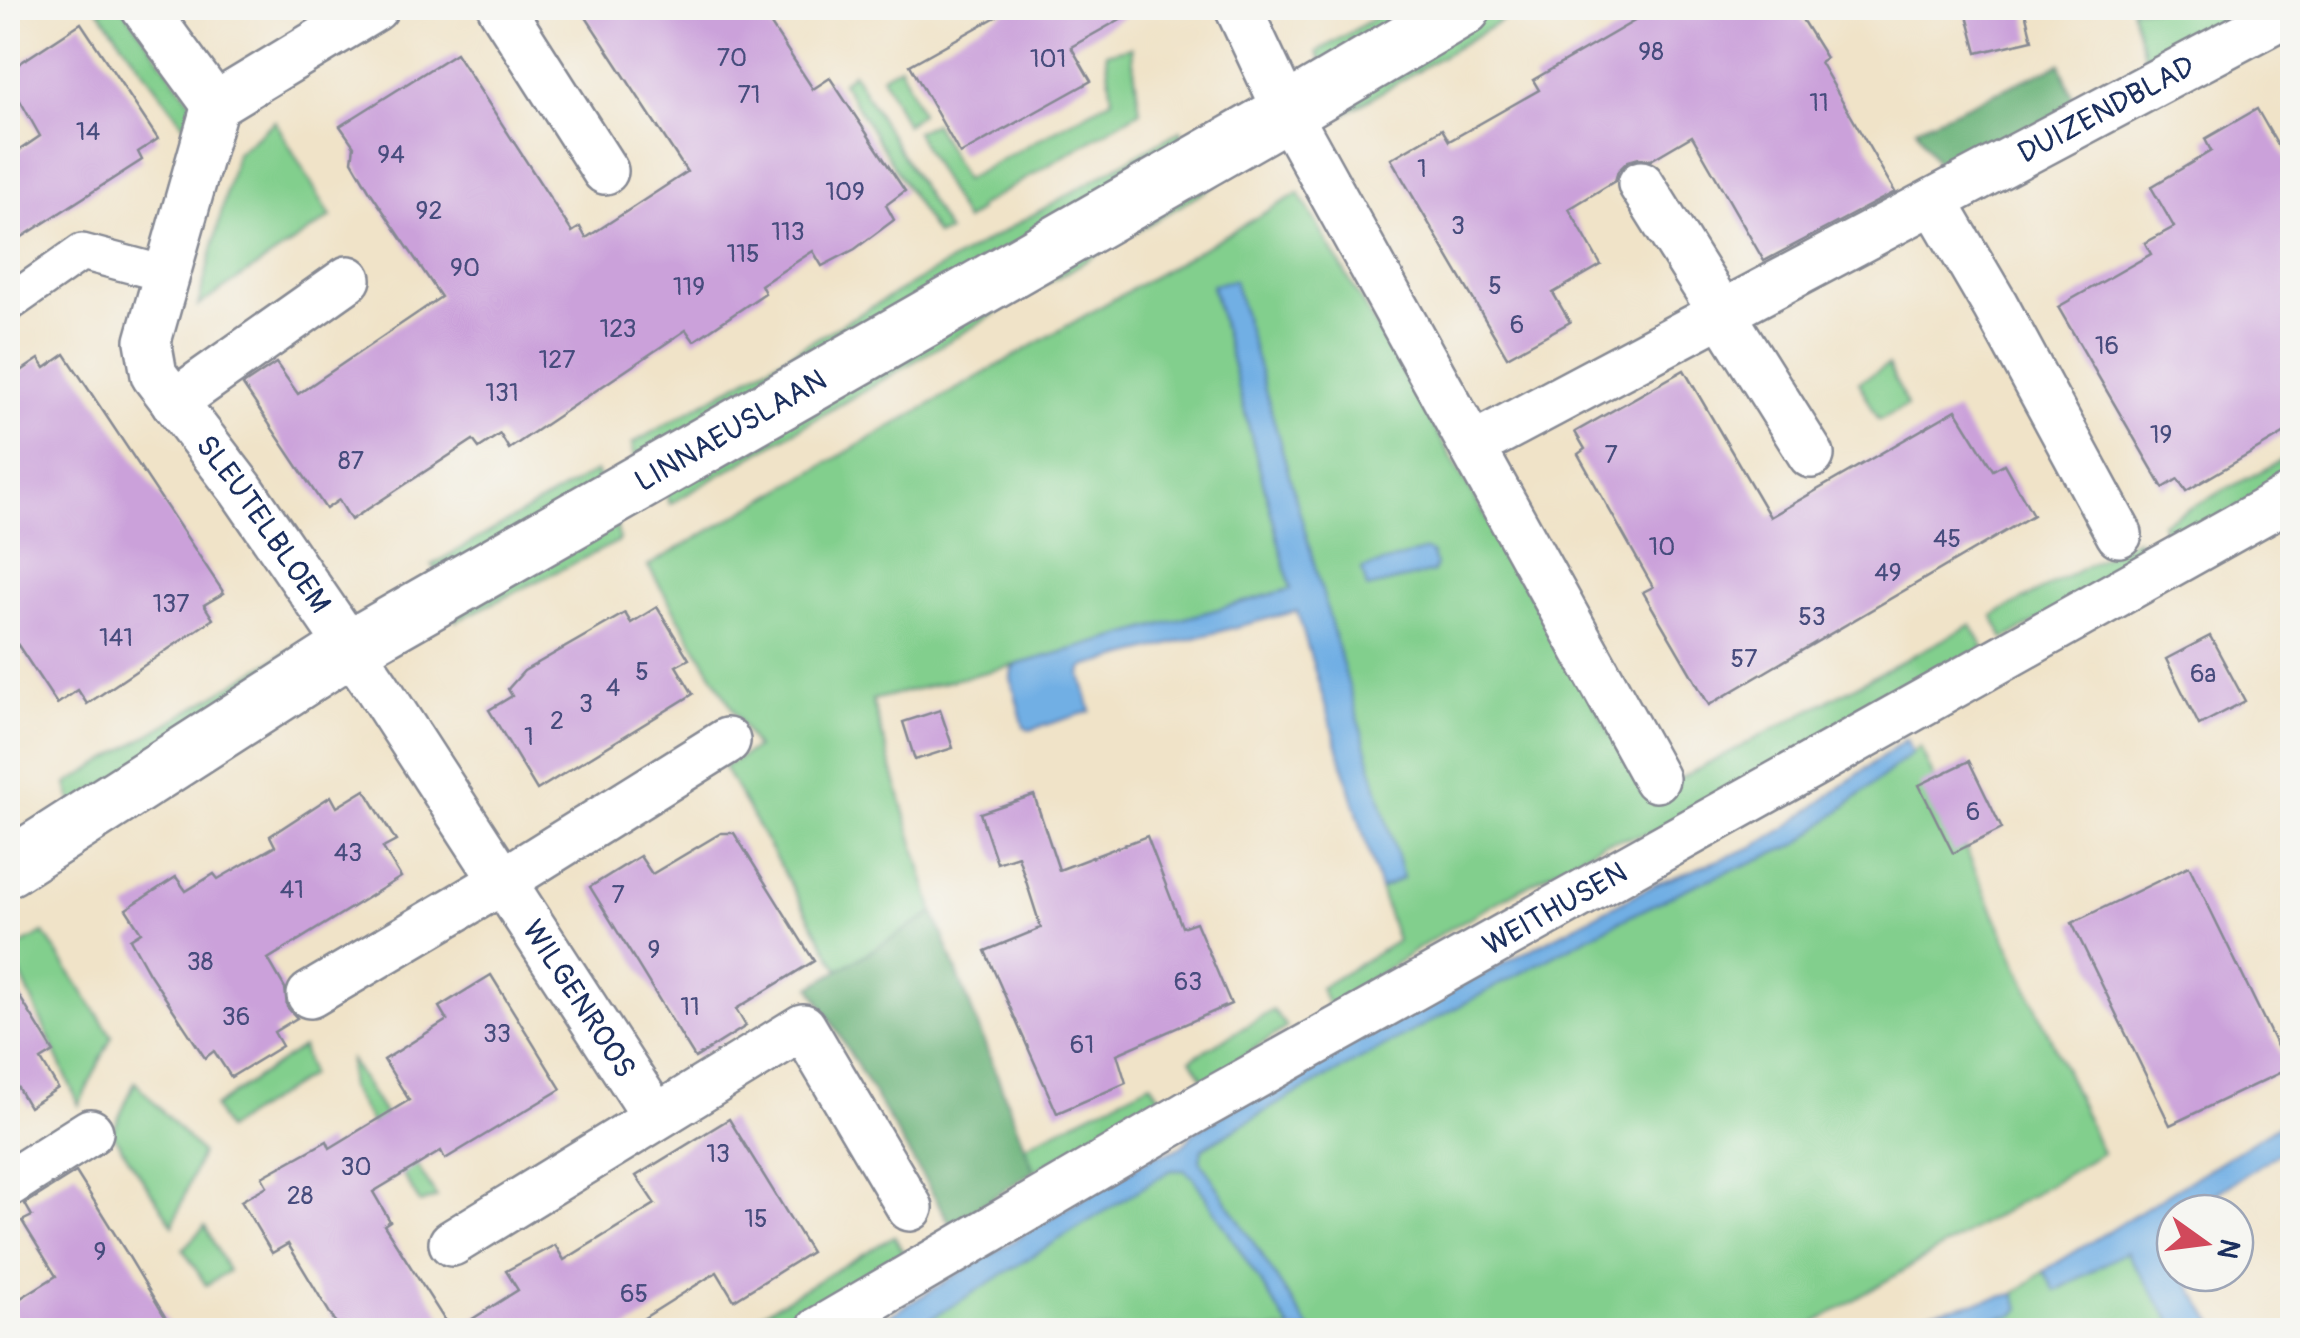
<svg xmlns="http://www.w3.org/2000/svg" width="2300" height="1338" font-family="Pangolin,sans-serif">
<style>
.green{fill:#82cf8d;stroke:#4e7f76;stroke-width:2.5}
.forest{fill:#69b278;stroke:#42706b;stroke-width:2.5}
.water{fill:#71afe4;stroke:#466fa1;stroke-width:2.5}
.building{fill:#cba1da}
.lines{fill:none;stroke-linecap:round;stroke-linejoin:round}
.pedestrian-casing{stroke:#868993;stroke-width:40}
.minor-casing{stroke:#868993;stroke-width:50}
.tertiary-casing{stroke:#868993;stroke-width:60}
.pedestrian{stroke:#fff;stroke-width:35}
.minor{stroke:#fff;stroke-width:45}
.tertiary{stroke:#fff;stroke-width:55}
.labels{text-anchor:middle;stroke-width:10;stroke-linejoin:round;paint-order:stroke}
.number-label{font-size:25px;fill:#474c7d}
.street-label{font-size:30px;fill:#1b2f5e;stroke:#f6f6f2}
</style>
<rect width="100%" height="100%" fill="#f6f6f2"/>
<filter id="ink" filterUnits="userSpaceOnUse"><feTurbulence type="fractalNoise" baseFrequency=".01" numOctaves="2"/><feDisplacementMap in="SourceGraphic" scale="20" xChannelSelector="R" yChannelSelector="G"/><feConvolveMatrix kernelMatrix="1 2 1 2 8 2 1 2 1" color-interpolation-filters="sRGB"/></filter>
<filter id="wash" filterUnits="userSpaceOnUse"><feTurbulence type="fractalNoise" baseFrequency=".0048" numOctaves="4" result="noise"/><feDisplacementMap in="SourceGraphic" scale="40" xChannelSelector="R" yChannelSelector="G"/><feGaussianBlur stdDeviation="2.25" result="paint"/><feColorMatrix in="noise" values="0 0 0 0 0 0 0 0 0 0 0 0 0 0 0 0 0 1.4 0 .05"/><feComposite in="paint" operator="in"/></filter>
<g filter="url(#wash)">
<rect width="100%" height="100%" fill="#f0e3c8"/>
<g class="green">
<path d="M97,8h26l74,102 -13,15z"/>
<path d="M1391,8h37l-104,60 -7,-16z"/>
<path d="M1489,8h34l-184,109 -11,-15z"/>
<path d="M2131,8h125l-108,60z"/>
<path d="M1131,47l9,64 -162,96 1,3 -14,11 -49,-89 18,-9 30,57 148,-81 -6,-46z"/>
<path d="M900,66l21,47 -15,12 -24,-49z"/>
<path d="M853,73l95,159 -12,3 -94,-153z"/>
<path d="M275,121l56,96 -133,89 38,-152z"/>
<path d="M1181,130l8,25 -553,308 -4,-19z"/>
<path d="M1209,173l8,11 -547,320 -9,-22z"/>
<path d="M1299,193l348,603 324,-171 13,23 -323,183 -58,12 -161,90 -113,74 -9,-19 77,-47 -17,-52 23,-11 -191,-592 79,303 -272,75 -147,36 62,213 -95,57 -115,-203 32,-19 -108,-182z"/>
<path d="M1888,365l19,41 -28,14 -20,-38z"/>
<path d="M2292,455v22l-124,69 -6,-23z"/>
<path d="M596,471l6,16 -162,89 -8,-11z"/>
<path d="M615,516l4,25 -163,80 -8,-14z"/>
<path d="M2137,539l12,22 -145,78 -11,-23z"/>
<path d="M307,640l4,11 -238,155 -6,-22z"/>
<path d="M1920,747l182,406 -299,177h-493l-111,-171 3,-10 86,-51 311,-167 93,-45 106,-42z"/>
<path d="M44,933l68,103 -33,69 -69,-154z"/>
<path d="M1273,1010l14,17 -82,55 -14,-23z"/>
<path d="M302,1047l8,28 -84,54 -12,-22z"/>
<path d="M350,1060l87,137 -17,6 -71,-116z"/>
<path d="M135,1082l66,71 -28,72 -61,-92z"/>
<path d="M1151,1083l12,19 -129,69 -10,-25z"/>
<path d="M1171,1170h13l9,6 98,154h-380z"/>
<path d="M205,1226l23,45 -22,14 -23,-36z"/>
<path d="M894,1236l12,21 -122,73h-50z"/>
<path d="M2127,1251l50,79h-244l81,-15 6,-7 -6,-14 30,-23 12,20z"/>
</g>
<g class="forest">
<path d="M2060,64l16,42 -134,66 -26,-44z"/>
<path d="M934,913l100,258 -83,54 -140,-238z"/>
</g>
<g class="water">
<path d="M1234,280l169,598 -23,11 -83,-278 -210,55 -5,3 -1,6 10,36 -61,19 -6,-3 -13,-49 1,-9 7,-5 272,-75 -79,-304z"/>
<path d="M1426,550l5,3 5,12 -3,7 -66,16 -5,-19z"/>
<path d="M1906,739l6,14 -114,91 -106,42 -93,45 -311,167 -86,50 -2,12 110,170h-19l-98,-153 -9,-7h-13l-258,160h-47l289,-175c17,-2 30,-7 38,-22l86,-52 375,-196 99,-38 30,-17z"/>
<path d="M2292,1117v27l-106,69h-11v7l-18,12 18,30v11h7l36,57h-41l-51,-78 -71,39 -11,-20z"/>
<path d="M2014,1294l6,14 -6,7 -81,15h-82z"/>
</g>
<g id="blocks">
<g class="building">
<path d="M580,8h180l53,81 17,-11 75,113 -19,14 8,15 -39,29 -33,17 -9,-15 -52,34 4,8 -71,48 -8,-11 -177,119 -9,-15 -21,14 -6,-8 -122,80 -12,-20 -13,9 -83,-124 33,-22 22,31 143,-97 -72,-107 -17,-29 2,-15 -14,-20 116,-73 116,179 8,-5 6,11 101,-66z"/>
<path d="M1012,8h128l-69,39 20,34 -131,73 -50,-89z"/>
<path d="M1657,8h138l31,50 -6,4 75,130 -131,69 -72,-125 -41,24 -12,-2 -11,3 -10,10 -3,10 -46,28 32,56 -48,28 17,29 -63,35 -116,-198 51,-30 7,12 90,-51 -6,-10z"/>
<path d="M1965,8h59l8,32 -55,13z"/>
<path d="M81,23l77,116 -20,13 4,8 -134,86v-88l32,-22 -32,-57v-8z"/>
<path d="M2257,109l35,61v259l-106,62 -8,-12 -15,9 -105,-181 93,-53 -6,-11 29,-16 -23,-40 60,-36 -6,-12z"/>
<path d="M65,354l159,239 -20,12 9,14 -126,85 -9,-14 -21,14 -49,-74v-250l31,-21 6,9z"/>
<path d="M1684,370l86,147 186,-107 37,60 11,-6 29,51 -324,190 -66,-113 10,-5 -75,-133 7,-5 -10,-17z"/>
<path d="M657,607l32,52 -13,7 17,28 -156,96 -48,-80 23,-14 -4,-7 16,-18 101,-58 6,10z"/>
<path d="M2210,636l35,65 -46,24 -33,-66z"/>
<path d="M940,710l13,38 -38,12 -12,-38z"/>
<path d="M1969,761l33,68 -49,24 -34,-68z"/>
<path d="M365,790l31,51 -13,7 18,29 -133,82 17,29 2,19 10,11 -23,14 8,14 -51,31 -17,-26 -9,7 -56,-85 -19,-34 11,-7 -15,-23 50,-32 10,14 28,-17 4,5 57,-33 -5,-10 61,-40 6,11z"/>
<path d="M1034,795l25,75 88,-34 35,91 14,-5 35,82 -114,50 9,29 -69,30 -72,-162 56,-23 -23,-72 -21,7 -17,-50z"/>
<path d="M721,833h13l80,128 -78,48 10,17 -51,32 -105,-171 50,-31 12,18z"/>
<path d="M2189,866l99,203 -118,56 -98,-202z"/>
<path d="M491,975l70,114 -116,70 -4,-8 -68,41 17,29 -6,4 67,105h-111l-52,-86 -16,9 -31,-52 26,-15 -5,-9 65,-36 3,7 79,-48 -25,-40 63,-40 -8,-13z"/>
<path d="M8,978l46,74 -13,8 17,28 -29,19 -17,-29 -4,3z"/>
<path d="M729,1119l82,133 -77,48 -17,-28 -92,58h-170l63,-40 -12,-19 49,-26 9,15 91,-56 -19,-28z"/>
<path d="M76,1172l50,80 47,78h-150l-15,-24 48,-30 -34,-55 10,-5 -7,-12z"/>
</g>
</g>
</g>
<g filter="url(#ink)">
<use href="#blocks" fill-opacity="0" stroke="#868993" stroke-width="2.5"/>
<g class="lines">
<defs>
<path id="pedestrian" d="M8,304l74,-52 83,22"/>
<g id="minor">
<path d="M144,8l71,97"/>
<path id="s1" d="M375,8l-160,97 -67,236 6,34 87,114 136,198 278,429"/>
<path d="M501,8l104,163"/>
<path d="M1238,8l49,104 369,667"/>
<path d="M1641,184l170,271"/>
<path d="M1934,201l61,104 124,229"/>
<path d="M174,402l174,-123"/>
<path id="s2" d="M1472,446l806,-428"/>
<path d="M310,995l193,-114 224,-140"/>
<path d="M8,1184l82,-52"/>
<path d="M452,1243l351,-216 107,181"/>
<path id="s3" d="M819,1330l381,-223 1092,-611"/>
</g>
<g id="tertiary">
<path id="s4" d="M8,868l342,-220 937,-536 176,-104"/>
</g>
</defs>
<use href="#pedestrian" class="pedestrian-casing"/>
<use href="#minor" class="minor-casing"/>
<use href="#tertiary" class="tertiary-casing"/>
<use href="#pedestrian" class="pedestrian"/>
<use href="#minor" class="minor"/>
<use href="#tertiary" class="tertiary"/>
</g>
</g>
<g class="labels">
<g class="number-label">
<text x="1651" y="60">98</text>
<text x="732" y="66">70</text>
<text x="1048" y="67">101</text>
<text x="749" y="103">71</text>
<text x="1819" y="111">11</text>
<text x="88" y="140">14</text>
<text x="391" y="163">94</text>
<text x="1422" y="177">1</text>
<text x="845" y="200">109</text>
<text x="429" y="219">92</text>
<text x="1458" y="234">3</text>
<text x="788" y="240">113</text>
<text x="743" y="262">115</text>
<text x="465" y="276">90</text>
<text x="1495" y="294">5</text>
<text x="689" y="295">119</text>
<text x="1517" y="333">6</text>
<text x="618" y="337">123</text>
<text x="2107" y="354">16</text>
<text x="557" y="368">127</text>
<text x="502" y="401">131</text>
<text x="2161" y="443">19</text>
<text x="1611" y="463">7</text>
<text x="351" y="469">87</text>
<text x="1947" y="547">45</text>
<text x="1662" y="555">10</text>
<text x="1888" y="581">49</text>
<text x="171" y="612">137</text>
<text x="1812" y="625">53</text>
<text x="116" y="646">141</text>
<text x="1744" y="667">57</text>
<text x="642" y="680">5</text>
<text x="2203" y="682">6a</text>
<text x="613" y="696">4</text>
<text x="586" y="712">3</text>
<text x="557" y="729">2</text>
<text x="529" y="745">1</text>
<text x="1973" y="820">6</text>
<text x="348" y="861">43</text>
<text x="292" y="898">41</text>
<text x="618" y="903">7</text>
<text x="654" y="958">9</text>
<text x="200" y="970">38</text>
<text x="1188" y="990">63</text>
<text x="690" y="1015">11</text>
<text x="236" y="1025">36</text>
<text x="497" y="1042">33</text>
<text x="1082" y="1053">61</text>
<text x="718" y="1162">13</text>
<text x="356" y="1175">30</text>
<text x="300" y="1204">28</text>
<text x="756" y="1227">15</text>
<text x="100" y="1260">9</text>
<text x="634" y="1302">65</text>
</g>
<g class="street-label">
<text dy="10" stroke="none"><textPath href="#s2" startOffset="718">DUIZENDBLAD</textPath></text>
<text dy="10" stroke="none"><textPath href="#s4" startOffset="845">LINNAEUSLAAN</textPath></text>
<text dy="10" stroke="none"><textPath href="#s1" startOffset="652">SLEUTELBLOEM</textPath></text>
<text dy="10" stroke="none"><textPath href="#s3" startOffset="848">WEITHUSEN</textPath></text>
<text dy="10" stroke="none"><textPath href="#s1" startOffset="1222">WILGENROOS</textPath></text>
</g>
</g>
<rect width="2300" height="1338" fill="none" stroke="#f6f6f2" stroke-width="40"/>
<g transform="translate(2205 1243) rotate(104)"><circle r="48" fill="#f6f6f2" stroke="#9ea6b7" stroke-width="2.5"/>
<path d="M0-8L18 38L0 25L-18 38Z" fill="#d1495b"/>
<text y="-15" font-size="28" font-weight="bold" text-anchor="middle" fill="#1b2f5e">N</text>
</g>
</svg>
